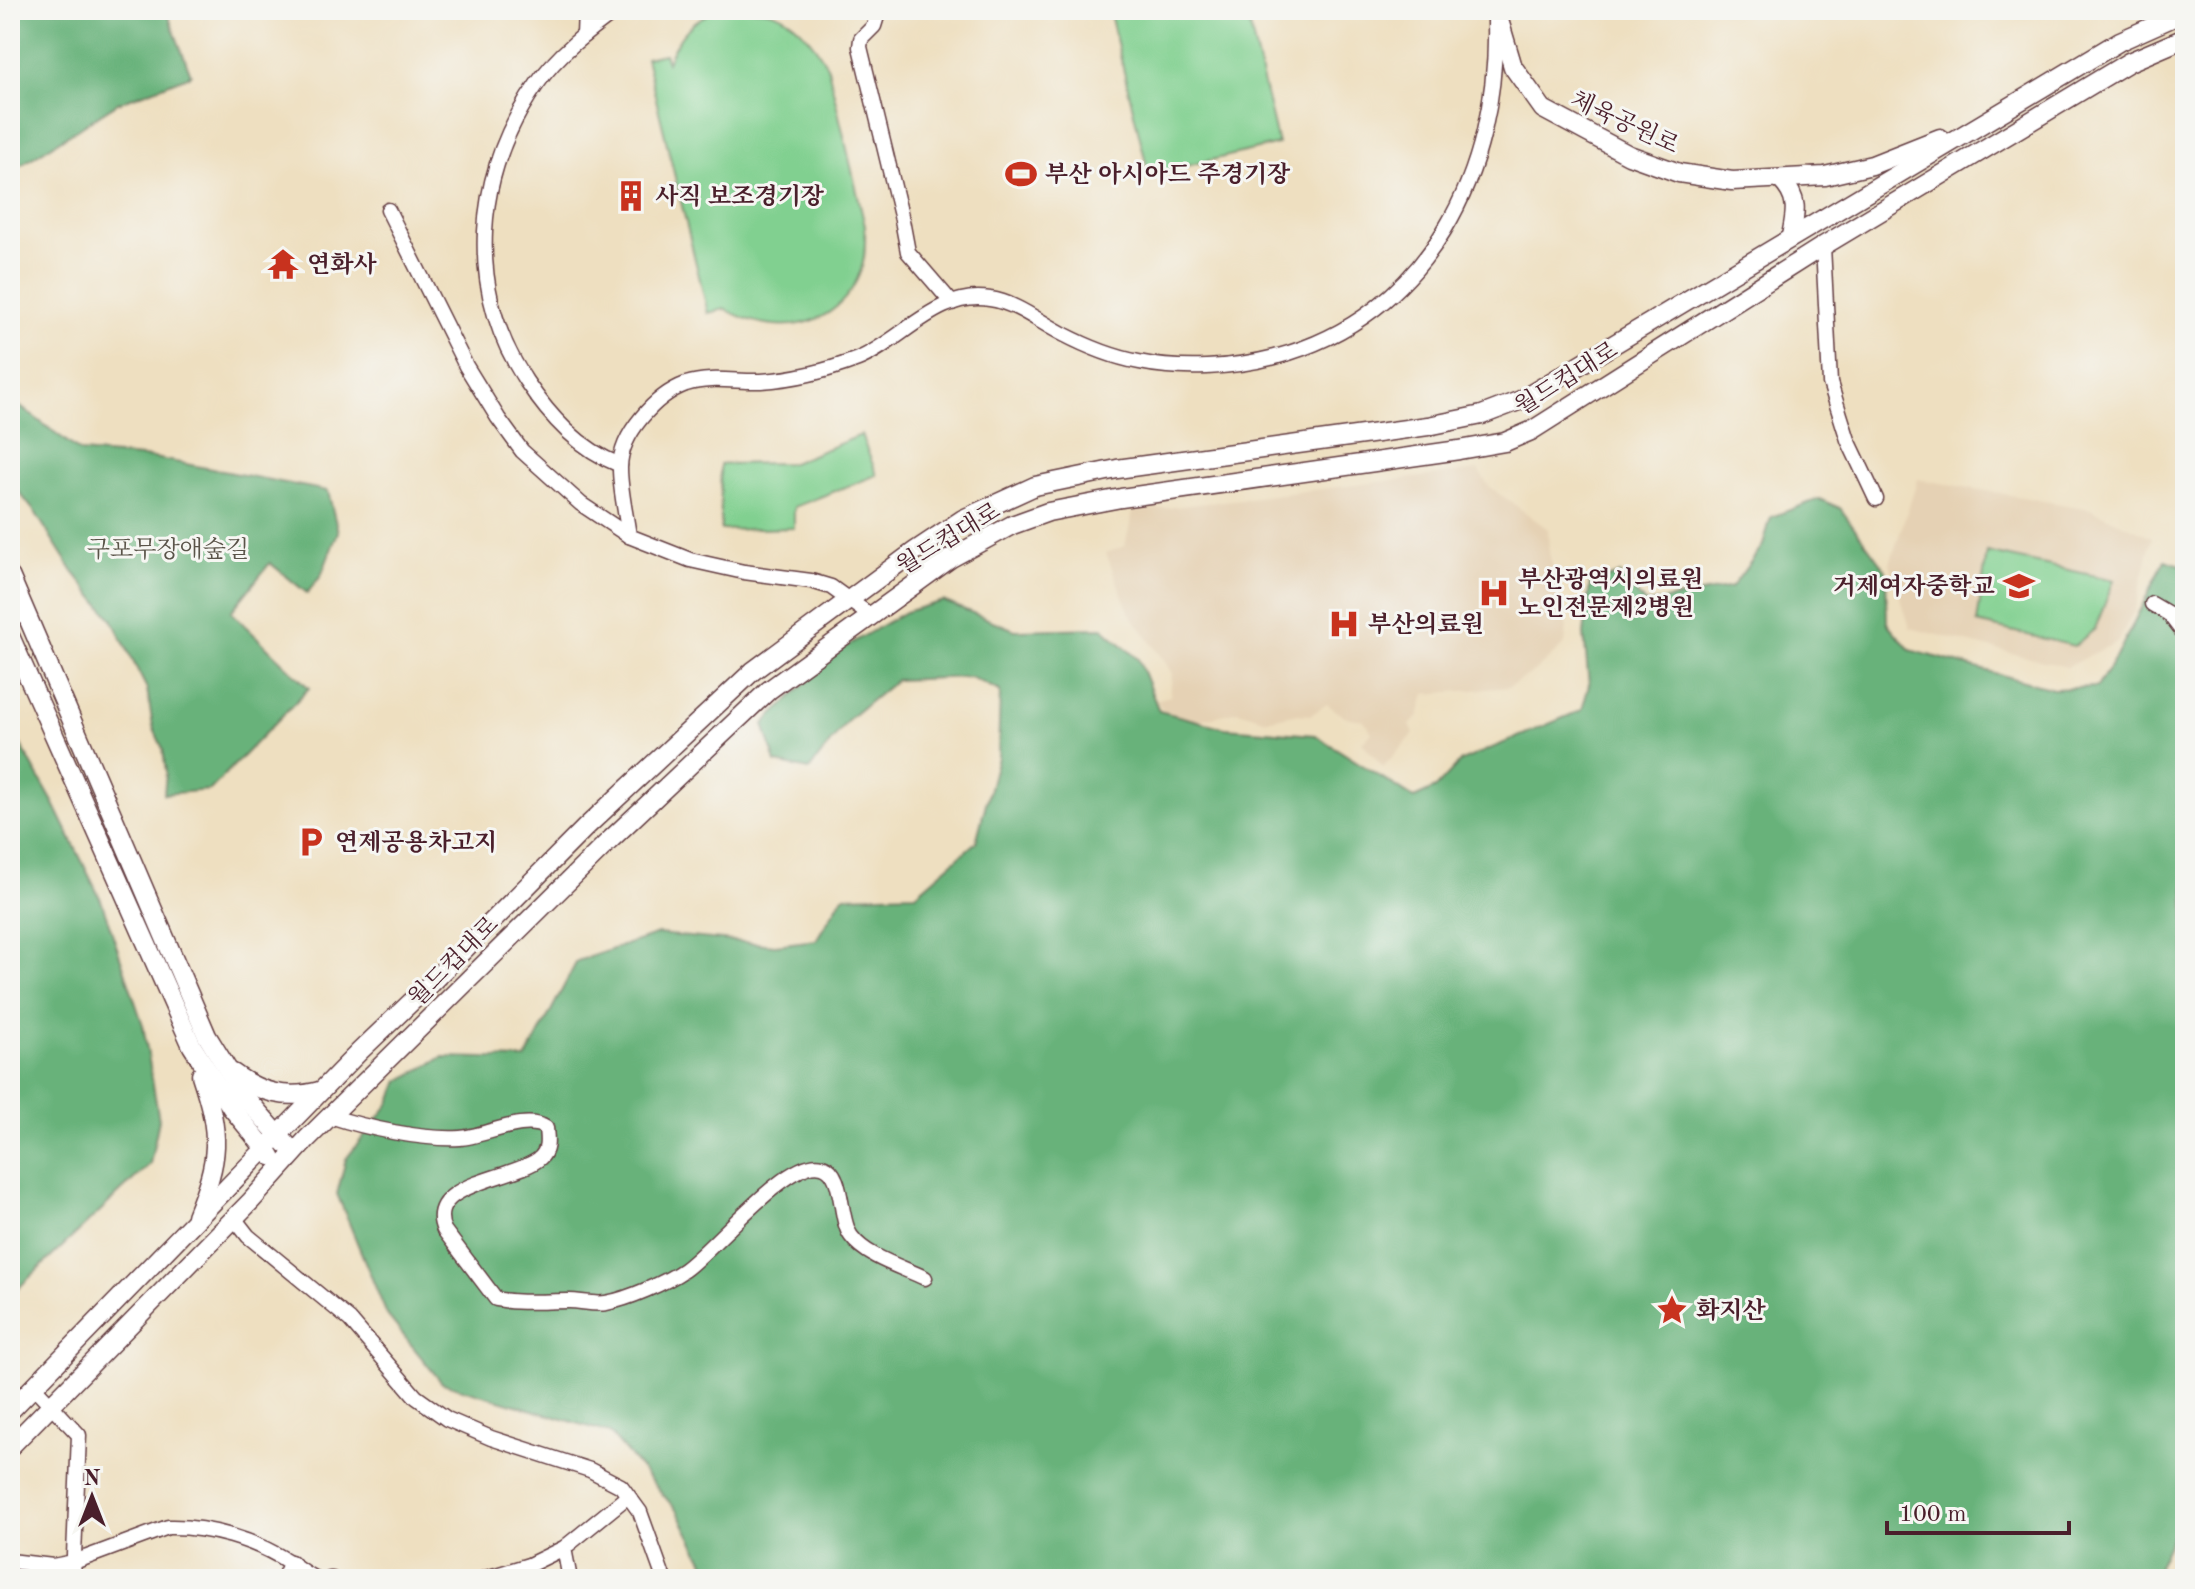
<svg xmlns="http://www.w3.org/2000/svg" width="2195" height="1589" font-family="'Old Standard TT','Noto Serif KR',serif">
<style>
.built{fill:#e5d1b4}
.green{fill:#81d090;stroke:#66785e;stroke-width:2}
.forest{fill:#68b27a;stroke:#596852;stroke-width:2}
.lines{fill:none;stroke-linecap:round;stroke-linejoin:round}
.minor-casing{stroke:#633c41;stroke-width:17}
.major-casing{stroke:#633c41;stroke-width:21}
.minor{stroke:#fff;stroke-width:14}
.major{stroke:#fff;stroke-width:18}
.labels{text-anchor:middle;stroke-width:6;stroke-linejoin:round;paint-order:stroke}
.street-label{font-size:24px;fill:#4a1f2b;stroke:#f6f6f2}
.poi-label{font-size:24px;font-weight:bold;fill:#4a1f2b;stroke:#f6f6f2;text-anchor:start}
.park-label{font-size:24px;fill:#5a5449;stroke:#f6f6f2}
</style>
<rect width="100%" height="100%" fill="#f6f6f2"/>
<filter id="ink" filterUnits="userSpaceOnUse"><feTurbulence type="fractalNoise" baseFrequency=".0125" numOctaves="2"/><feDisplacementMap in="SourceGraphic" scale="16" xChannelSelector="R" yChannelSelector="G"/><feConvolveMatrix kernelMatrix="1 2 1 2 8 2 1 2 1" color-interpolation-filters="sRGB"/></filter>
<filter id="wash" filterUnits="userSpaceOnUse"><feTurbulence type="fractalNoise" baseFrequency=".006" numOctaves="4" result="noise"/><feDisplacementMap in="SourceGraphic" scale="32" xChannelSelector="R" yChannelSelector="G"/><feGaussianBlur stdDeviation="1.8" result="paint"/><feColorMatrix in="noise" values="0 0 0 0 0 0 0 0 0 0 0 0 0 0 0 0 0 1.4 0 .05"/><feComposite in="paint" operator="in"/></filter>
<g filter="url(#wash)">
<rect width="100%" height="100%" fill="#eedfc0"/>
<g class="built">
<path d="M1478,470l11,16 59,43 1,23 18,75 -2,17 -30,27 -26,16 -84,7 -6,22 -9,9 4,9 -31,33 -21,-25 10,-9 -8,-13 -19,-3 -18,-13 -16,11 -17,-1 -27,6 -29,-9 -42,10 -32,-11 -9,-10 15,-4 2,-24 -43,-60 -23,-59 19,-7 8,-34z"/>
<path d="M1918,479l172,30 62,28 -17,72 -16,32 -52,26 -157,-39 -20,-65z"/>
</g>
<g class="green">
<path d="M718,10c15,0 30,-2 45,0 29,3 53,34 65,58l37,158c0,14 1,30 -4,44 -22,61 -86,68 -136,39l-17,4 -62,-255 18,-4 3,8c10,-24 25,-44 51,-52z"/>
<path d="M1109,10h137l32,134 -129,31z"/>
<path d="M861,435l16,40 -83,32v21l-73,2 -1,-66 72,-1z"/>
<path d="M1987,552l127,28 -19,49 -21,17 -97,-23z"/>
</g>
<g class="forest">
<path d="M10,10h156l25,65 -73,28 -103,66 -5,7z"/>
<path d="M10,399l71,53 73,6 174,33 10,41 -17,44 -14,17 -37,-30 -39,49 78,76 -99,102 -46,4 2,-21 -3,-24 -10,-22 -6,-38 -35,-70 -39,-47 -38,-60 -25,-31z"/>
<path d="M1819,499l21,9 46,63 1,52 23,27 143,39 44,-2 23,-37 45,-90 20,6v941l-27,59 2,13h-1447l-35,-67 -68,-79 -168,-50 -55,-68 -50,-121 9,-35 44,-56 9,-22 44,-24 83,2 51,-98 81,-27 117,11 41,-5 27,-44 73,-2 60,-52 22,-85 2,-66 -30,-14 -74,3 -46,38 -41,52 -33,-7 -12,-39 74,-73 67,-39 38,-11 72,29 88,-2 35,31 21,52 66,17 90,7 99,63 22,-10 25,-27 121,-51 7,-25 -5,-51 6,-51 30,-9 25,30 87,-17 31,-42 8,-28z"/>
<path d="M10,726l43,76 48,98 42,125 16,95 -9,44 -140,132z"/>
</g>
</g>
<g filter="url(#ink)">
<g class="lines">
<defs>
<g id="minor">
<path d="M617,10c-29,21 -60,45 -80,74 -63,90 -72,204 -11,297 24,36 53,68 94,84"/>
<path d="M879,10l-5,16 -13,13 -1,8 42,173 6,32 44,51"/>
<path d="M584,35l1,-25"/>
<path d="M388,210l78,156 32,52 24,33 59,53 48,32 61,24 54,12 67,9 20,6 40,29"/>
<path d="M1823,246l7,137 18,57 28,59"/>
<path d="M629,536c-3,-22 -9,-46 -9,-68 0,-34 36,-73 66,-84 24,-8 51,-2 75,-3 33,-2 66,-10 97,-22 44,-18 80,-69 132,-60 27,4 49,23 73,35 23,12 50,23 76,28 43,9 93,6 136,-5 154,-41 224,-185 220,-336"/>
<path d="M2152,604l17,10 16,21"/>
<path d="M330,1116c36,12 92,24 130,22 23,-1 65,-24 86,-10 1,11 3,22 -6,30 -23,21 -117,24 -96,72l52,69c25,5 48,2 73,2 12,0 25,4 37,2 22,-4 59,-20 78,-33 28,-19 105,-114 138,-104 23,6 16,52 29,70 15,21 51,31 74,42"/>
<path d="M234,1218l14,18 102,84 66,77 31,22 44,19 99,32 31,16 19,26 24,67"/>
<path d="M34,1387l45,48 -6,144"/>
<path d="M564,1548l6,31"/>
<path d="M10,1561l43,5 21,-4 94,-35c41,-1 87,13 121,35 10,6 16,12 27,17"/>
<path d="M283,1579l8,-17"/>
<path d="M330,1579h2"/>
<path d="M483,1579l46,-14 35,-17 64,-52"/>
</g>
<g id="major">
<path d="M1496,10l17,57 30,42 86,46 50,18 53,8 93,-5 47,-11 68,-27"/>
<path d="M1781,180c18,18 15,32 10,56"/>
<path d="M10,576l197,460 37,60 43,49"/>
<path d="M10,636l182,410 39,61 40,49"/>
<path d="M233,1073c27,20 54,27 87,18"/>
<path d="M196,1216c24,-59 25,-80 5,-141"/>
<path d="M10,1411l349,-359 69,-66 158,-159 167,-156 162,-120 48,-32 72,-33 82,-17 311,-43 54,-11 39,-15 599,-359 65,-29"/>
<path d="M10,1447l241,-246 56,-62 302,-298 160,-151 182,-132 61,-33 36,-13 73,-14 338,-48 46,-8 26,-11 292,-185 306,-184 56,-24"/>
</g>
</defs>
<use href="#minor" class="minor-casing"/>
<use href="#major" class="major-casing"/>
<use href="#minor" class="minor"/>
<use href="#major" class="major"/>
</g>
</g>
<defs>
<symbol id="stadium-bare" viewBox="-9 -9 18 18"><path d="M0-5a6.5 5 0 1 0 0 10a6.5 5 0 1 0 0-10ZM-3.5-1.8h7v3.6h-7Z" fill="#c8321e" stroke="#f6f6f2" stroke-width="2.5" paint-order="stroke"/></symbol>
<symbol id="building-bare" viewBox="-9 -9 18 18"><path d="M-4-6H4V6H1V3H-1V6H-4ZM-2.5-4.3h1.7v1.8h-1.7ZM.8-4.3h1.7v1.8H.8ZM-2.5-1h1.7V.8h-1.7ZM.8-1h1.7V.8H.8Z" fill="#c8321e" stroke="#f6f6f2" stroke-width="2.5" paint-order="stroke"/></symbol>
<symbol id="temple-bare" viewBox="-9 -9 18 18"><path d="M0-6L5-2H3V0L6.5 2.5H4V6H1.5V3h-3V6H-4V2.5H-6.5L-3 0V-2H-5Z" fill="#c8321e" stroke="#f6f6f2" stroke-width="2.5" paint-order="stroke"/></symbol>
<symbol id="school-bare" viewBox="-9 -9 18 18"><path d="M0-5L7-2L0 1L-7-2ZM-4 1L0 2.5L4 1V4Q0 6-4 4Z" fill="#c8321e" stroke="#f6f6f2" stroke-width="2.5" paint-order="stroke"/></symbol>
<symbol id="hospital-bare" viewBox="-9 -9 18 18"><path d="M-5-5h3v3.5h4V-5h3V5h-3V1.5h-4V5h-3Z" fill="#c8321e" stroke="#f6f6f2" stroke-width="2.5" paint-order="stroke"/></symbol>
<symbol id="parking-bare" viewBox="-9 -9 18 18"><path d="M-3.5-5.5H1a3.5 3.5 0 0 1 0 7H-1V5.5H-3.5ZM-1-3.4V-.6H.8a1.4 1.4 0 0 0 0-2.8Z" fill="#c8321e" stroke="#f6f6f2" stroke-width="2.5" paint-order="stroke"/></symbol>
<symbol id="sight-bare" viewBox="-9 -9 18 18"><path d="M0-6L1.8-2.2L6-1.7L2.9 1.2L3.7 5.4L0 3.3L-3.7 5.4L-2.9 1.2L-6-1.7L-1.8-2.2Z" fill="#c8321e" stroke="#f6f6f2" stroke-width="2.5" paint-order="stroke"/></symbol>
</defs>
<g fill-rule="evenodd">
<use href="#stadium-bare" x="999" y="152" width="44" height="44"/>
<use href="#building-bare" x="609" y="174" width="44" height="44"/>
<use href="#temple-bare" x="261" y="242" width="44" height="44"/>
<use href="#school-bare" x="1997" y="564" width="44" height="44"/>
<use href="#hospital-bare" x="1472" y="571" width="44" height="44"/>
<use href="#hospital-bare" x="1322" y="602" width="44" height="44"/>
<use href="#parking-bare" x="289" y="820" width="44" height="44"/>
<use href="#sight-bare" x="1650" y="1288" width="44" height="44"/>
</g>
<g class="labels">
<g class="street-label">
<text transform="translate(1625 122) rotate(25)" y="8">체육공원로</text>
<text transform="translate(1566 378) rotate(-32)" y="8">월드컵대로</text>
<text transform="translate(948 538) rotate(-31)" y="8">월드컵대로</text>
<text transform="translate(453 961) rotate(-45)" y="8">월드컵대로</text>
</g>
<g class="poi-label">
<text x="1045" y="182">부산 아시아드 주경기장</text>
<text x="655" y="204">사직 보조경기장</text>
<text x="307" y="272">연화사</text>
<text x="1518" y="587">부산광역시의료원<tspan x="1518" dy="28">노인전문제2병원</tspan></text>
<text x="1995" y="594" text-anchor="end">거제여자중학교</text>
<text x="1368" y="632">부산의료원</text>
<text x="335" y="850">연제공용차고지</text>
<text x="1696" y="1318">화지산</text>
</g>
<g class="park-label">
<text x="168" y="557">구포무장애숲길</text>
</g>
</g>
<rect width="2195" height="1589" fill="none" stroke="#f6f6f2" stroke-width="40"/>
<g transform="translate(92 1497)" stroke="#f6f6f2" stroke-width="6" paint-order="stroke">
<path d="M0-6L14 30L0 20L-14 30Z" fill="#4a1f2b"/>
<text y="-12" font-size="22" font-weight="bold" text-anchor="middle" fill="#4a1f2b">N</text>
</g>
<path d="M1887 1521v12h182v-12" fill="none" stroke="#4a1f2b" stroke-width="4"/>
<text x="1899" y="1521" font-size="24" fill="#4a1f2b" stroke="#f6f6f2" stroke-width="6" paint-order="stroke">100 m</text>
</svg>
